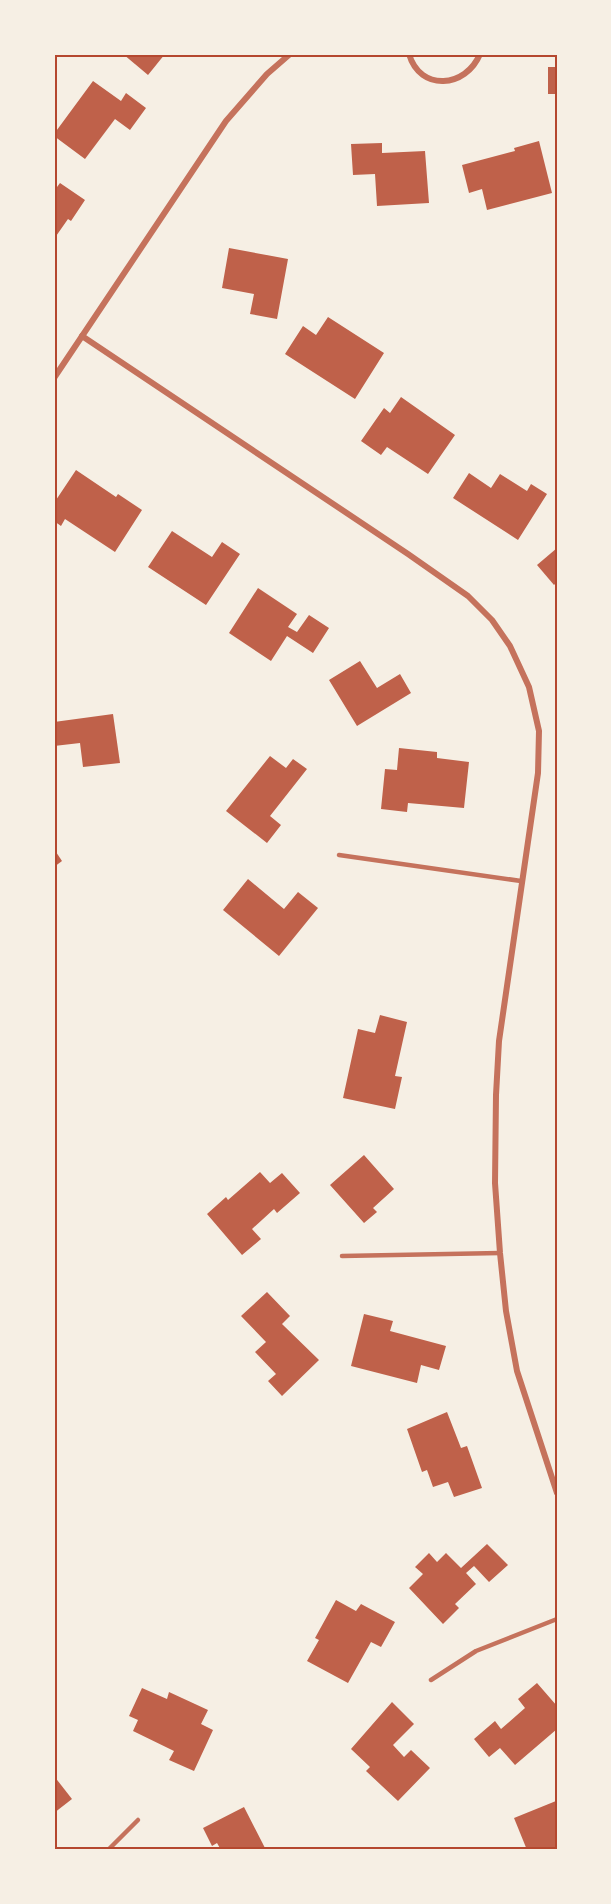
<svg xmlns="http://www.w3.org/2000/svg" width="611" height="1904" font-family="'PT Sans',sans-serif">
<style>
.building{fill:#bf614a}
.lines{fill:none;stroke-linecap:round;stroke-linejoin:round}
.service{stroke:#c5725c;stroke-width:4.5}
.minor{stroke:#c5725c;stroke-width:6}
.neatline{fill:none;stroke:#b5482f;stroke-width:2}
</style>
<rect width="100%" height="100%" fill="#f6efe4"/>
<g class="building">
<path d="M123,54h42l-17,21z"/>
<rect x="548" y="67" width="9" height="27"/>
<path d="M93,81l28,20 5,-8 20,15 -16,22 -15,-11 -30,40 -31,-23v-2z"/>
<path d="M539,141l13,52 -65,17 -5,-21 -13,4 -7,-28 53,-14 -1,-3z"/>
<path d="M382,143v10l43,-2 4,52 -52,3 -2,-32 -22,1 -2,-31z"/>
<path d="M60,183l25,17 -14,21 -3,-2 -14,20v-48z"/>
<path d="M229,248l59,11 -11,60 -27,-5 4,-20 -32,-6z"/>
<path d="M328,317l56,36 -29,46 -70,-45 18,-28 13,9z"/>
<path d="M401,397l54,38 -27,39 -41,-27 -6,8 -20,-14 23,-33 6,5z"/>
<path d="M76,470l40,27 2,-3 24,16 -27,42 -50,-33 -4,7 -7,-5v-18z"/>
<path d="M469,473l22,15 9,-14 27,17 4,-7 16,10 -29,46 -65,-42z"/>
<path d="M172,531l40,26 10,-15 18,12 -34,51 -58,-38z"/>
<path d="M557,548v34l-3,3 -17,-20z"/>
<path d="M258,588l39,26 -9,13 9,5 12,-17 20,13 -16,25 -26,-17 -16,25 -42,-28z"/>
<path d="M360,661l17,27 23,-14 11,19 -54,33 -28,-46z"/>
<path d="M113,714l7,49 -37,4 -3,-24 -26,3v-24z"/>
<path d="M399,748l38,4v6l32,4 -5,46 -56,-5 -1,9 -26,-3 4,-40 12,1z"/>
<path d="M270,756l16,12 7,-9 14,10 -37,47 11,9 -14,18 -41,-32z"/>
<path d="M54,849l8,12 -8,6z"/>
<path d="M248,879l36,30 14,-17 20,16 -39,48 -56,-46z"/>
<path d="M380,1015l27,7 -12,54 7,1 -7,32 -52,-11 15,-69 17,4z"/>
<path d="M364,1155l30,34 -21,19 4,4 -13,11 -34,-38z"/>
<path d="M260,1172l10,11 12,-10 18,20 -23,20 -3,-4 -22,20 9,10 -19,16 -35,-41 19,-17 2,3z"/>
<path d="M267,1292l23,24 -8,8 37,36 -37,36 -14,-15 8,-7 -21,-22 11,-10 -25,-26z"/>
<path d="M364,1314l29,7 -3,10 56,15 -7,24 -18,-5 -4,18 -66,-17z"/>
<path d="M447,1412l14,36 6,-2 15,42 -28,9 -6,-15 -15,5 -6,-17 -5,2 -15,-43z"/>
<path d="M487,1544l21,21 -19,17 -15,-16 -8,7 10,11 -21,20 4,4 -16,16 -34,-36 14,-14 -8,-7 14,-14 8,9 9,-9 15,15z"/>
<path d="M336,1600l20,11 5,-7 34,18 -14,25 -10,-5 -23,41 -41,-22 12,-21 -4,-2z"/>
<path d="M537,1683l20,23v23l-42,36 -15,-17 -11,9 -15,-18 21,-18 6,8 24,-21 -7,-9z"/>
<path d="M142,1688l25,11 2,-7 39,18 -7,14 12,6 -19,41 -25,-11 5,-9 -41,-20 5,-11 -9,-4z"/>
<path d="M392,1702l22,22 -21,21 11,12 7,-7 19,18 -32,33 -32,-30 4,-4 -19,-18z"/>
<path d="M54,1776l18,23 -18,14z"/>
<path d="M556,1801l1,49h-30l-13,-32z"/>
<path d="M244,1807l21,41 -4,2h-40l-4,-7 -5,3 -9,-18z"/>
</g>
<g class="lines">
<g class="service">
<path d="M339,855l182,26"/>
<path d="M342,1256l158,-3"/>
<path d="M431,1680l45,-29 81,-32"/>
<path d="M108,1850l30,-30"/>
</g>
<g class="minor">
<path d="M409,54c11,38 57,34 71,0"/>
<path d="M82,336l326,218 60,42 24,24 18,26 19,41 10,44 -1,42 -39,268 -3,54 -1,88 5,70 6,58 11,60 40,122"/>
<path d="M54,378l172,-257 41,-47 23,-20"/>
</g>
</g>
<rect width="611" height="1904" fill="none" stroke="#f6efe4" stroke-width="111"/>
<rect x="56" y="56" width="500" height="1792" class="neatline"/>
</svg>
